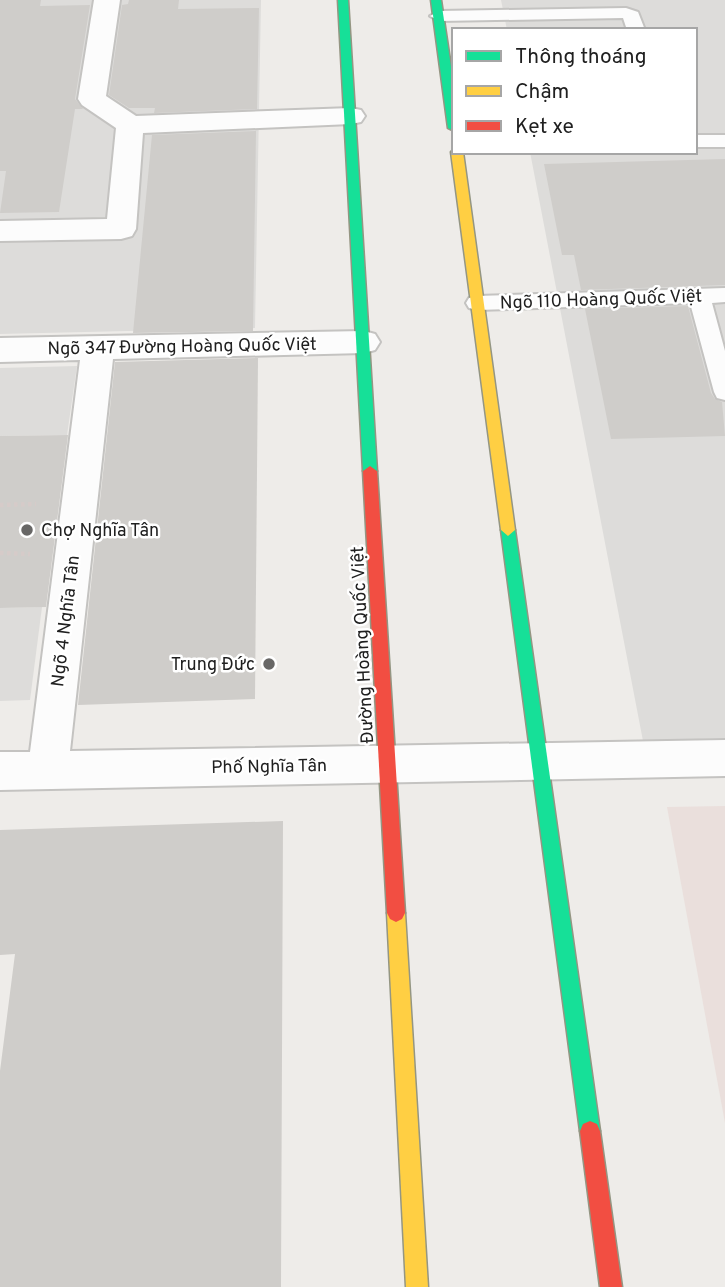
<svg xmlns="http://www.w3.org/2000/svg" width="725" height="1287" font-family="Overpass,sans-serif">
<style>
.residential{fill:#dddcda}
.commercial{fill:#eadfdc}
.building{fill:#cfcdca}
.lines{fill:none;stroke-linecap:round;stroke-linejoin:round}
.lane-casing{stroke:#c4c3c1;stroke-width:4}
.street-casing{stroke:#c4c3c1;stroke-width:4}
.fast-casing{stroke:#949683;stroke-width:3}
.slow-casing{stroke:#949683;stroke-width:3}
.jam-casing{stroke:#949683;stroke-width:3}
.path{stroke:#d6cbc9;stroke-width:4.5;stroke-dasharray:3.5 3.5;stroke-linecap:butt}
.lane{fill:#fcfcfc;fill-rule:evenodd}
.street{fill:#fcfcfc;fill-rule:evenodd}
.fast{fill:#16e098;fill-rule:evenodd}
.slow{fill:#ffcf43;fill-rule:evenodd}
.jam{fill:#f24e42;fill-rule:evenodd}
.poi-dot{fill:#686766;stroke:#fff;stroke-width:2.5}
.labels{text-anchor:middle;stroke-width:5;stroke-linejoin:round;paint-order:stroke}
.street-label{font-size:18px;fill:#202020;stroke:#fff}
.poi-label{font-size:18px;fill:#202020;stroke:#fff;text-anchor:start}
</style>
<rect width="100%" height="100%" fill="#eeece9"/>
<g class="residential">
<path d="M0,0h261l-6,328 -255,6z"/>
<path d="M501,0h224v738l-82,3 -113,-589h165v-122h-188z"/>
<path d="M77,366l-10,69 -67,1v-68z"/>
<path d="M42,607l-12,93 -30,1v-93z"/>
</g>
<path class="commercial" d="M725,806v317l-58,-316z"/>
<g class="building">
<path d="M0,0h41l-1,6 50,-1 -15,94 8,10h-8l-16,103 -59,1 6,-42h-6z"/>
<path d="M129,0h50l-1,9 81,-1 -2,101 -103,4 1,-5h-26l-20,-13 13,-90 6,-1z"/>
<path d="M256,131l-3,200 -120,2 19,-198z"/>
<path d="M725,159v126l-144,5 -7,-35h-12l-18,-91z"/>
<path d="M688,306l23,87 4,6 7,3 3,34 -114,3 -26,-130z"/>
<path d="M258,358l-3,341 -177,6 37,-343z"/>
<path d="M68,435l-22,172 -46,1v-172z"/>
<path d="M283,821l-2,466h-281v-216l15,-117 -15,1v-125z"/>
</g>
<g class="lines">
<defs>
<g id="lane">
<path d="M626,8l12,4 7,18h-18l-4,-12 -184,3 -9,-5 9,-5z"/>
<rect x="695" y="135" width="30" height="12"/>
<path d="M725,288v14l-13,1 13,48v49l-8,-2 -3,-6 -24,-89 -213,7 -8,-2 -3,-5 3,-5 8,-2z"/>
</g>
<g id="street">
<path d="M94,0h26l-14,96 30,20 215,-8 10,2 4,6 -4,6 -10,2 -208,9 -7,96 -4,7 -11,3 -121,2v-20l107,-2 9,-91 -34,-23 -4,-6z"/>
<path d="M364,331l11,3 5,8 -5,8 -11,3 -251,6 -43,392 655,-11v36l-725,14v-38h30l50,-392 -80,2v-24z"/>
</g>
<g id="fast">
<path d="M338,0h10l29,471 -7,5 -7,-5z"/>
<path d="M431,0h10l13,87v44l-6,-3z"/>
<path d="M508,524l7,6 85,601 -3,7 -7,3 -7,-3 -3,-7 -79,-601z"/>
</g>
<g id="slow">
<path d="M454,149v3h9l52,378 -7,6 -7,-6 -50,-378z"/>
<path d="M396,904l6,3 3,6 23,374h-22l-19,-374 3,-6z"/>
</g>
<g id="jam">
<path d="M370,466l7,5 28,442 -3,6 -6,3 -6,-3 -3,-6 -24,-442z"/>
<path d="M590,1121l7,3 3,7 22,156h-22l-20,-156 3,-7z"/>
</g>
</defs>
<use href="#lane" class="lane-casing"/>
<use href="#street" class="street-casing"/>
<use href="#fast" class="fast-casing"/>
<use href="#slow" class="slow-casing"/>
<use href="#jam" class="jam-casing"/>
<g class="path">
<path d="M0,505l36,-1"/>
<path d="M0,553l30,1"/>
</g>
<use href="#lane" class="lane"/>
<use href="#street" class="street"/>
<use href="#fast" class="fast"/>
<use href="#slow" class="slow"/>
<use href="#jam" class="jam"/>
</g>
<g class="poi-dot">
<circle cx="27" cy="530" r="7"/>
<circle cx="269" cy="664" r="7"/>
</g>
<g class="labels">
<g class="street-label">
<text transform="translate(601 299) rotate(-2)" y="6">Ngõ 110 Hoàng Quốc Việt</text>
<text transform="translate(182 346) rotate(-1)" y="6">Ngõ 347 Đường Hoàng Quốc Việt</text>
<text transform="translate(65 621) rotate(-83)" y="6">Ngõ 4 Nghĩa Tân</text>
<text transform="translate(362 645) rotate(-93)" y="6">Đường Hoàng Quốc Việt</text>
<text transform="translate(269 766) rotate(-1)" y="6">Phố Nghĩa Tân</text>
</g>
<g class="poi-label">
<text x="41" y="536">Chợ Nghĩa Tân</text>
<text x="255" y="670" text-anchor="end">Trung Đức</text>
</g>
</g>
<rect x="452" y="28" width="245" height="126" fill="#ffffff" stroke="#a6a6a6" stroke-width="2"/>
<rect x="466" y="51" width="35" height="10" fill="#16e098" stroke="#a6a6a6" stroke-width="2"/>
<text x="515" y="63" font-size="21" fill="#202020">Thông thoáng</text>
<rect x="466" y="86" width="35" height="10" fill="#ffcf43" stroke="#a6a6a6" stroke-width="2"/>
<text x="515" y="98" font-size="21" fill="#202020">Chậm</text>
<rect x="466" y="121" width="35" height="10" fill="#f24e42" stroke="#a6a6a6" stroke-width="2"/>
<text x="515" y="133" font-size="21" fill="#202020">Kẹt xe</text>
</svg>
